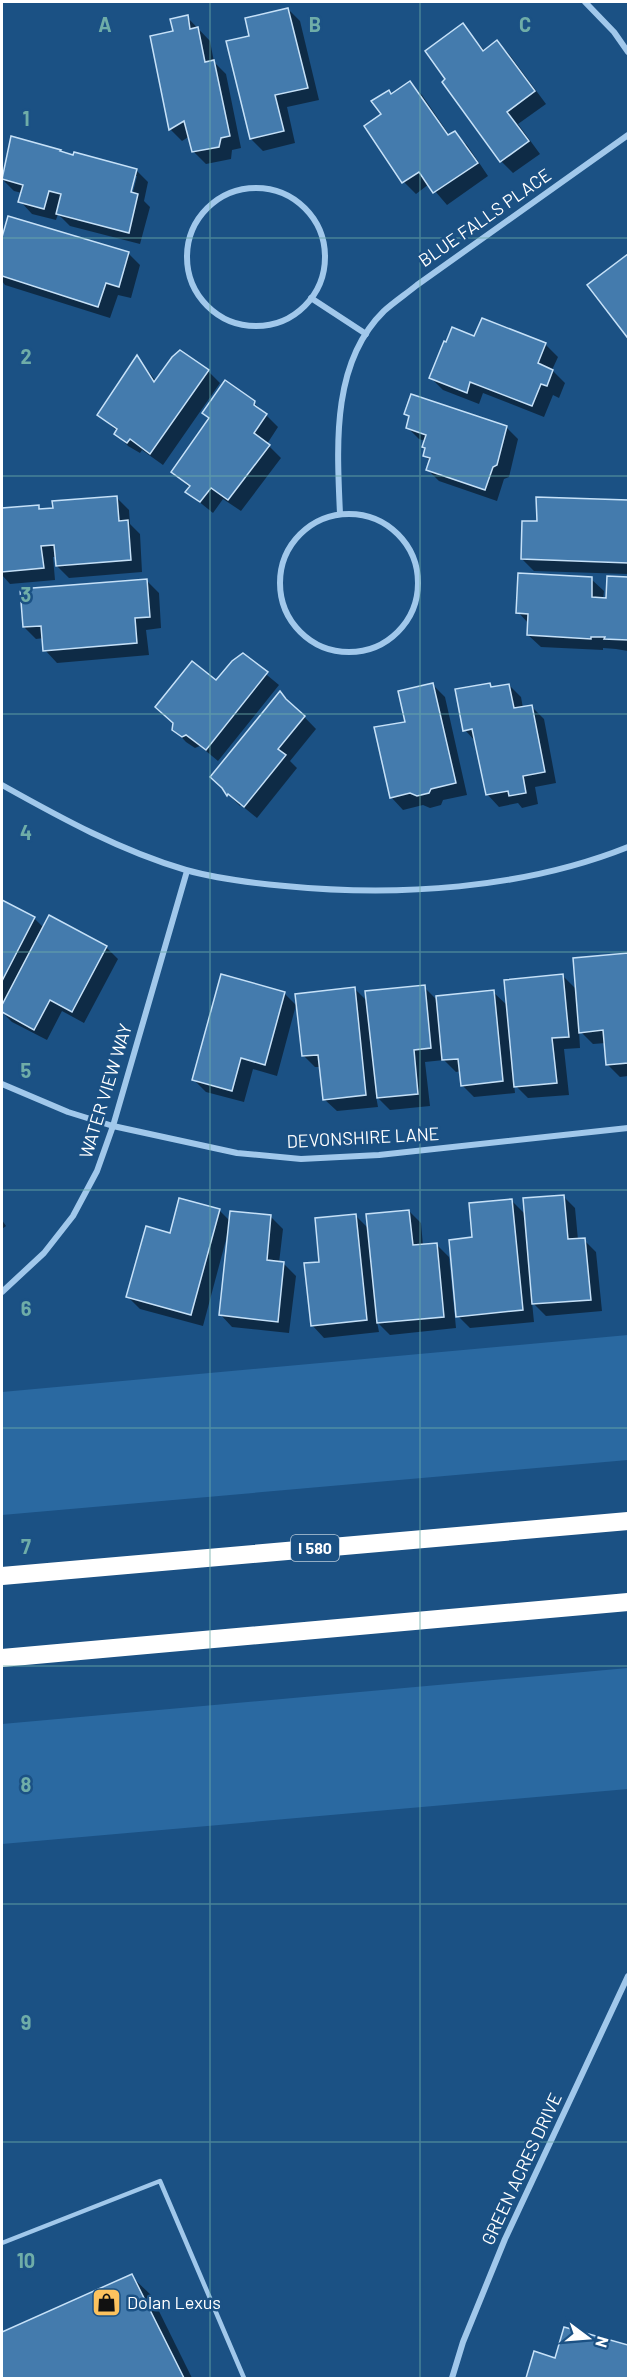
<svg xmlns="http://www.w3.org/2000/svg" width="630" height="2380" font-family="Barlow,sans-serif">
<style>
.green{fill:#2a69a1}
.shadow{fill:#0007;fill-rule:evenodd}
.building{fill:#447bad;stroke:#c6e1f8;stroke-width:1.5}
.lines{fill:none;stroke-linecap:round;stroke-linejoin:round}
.service{stroke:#a1c8eb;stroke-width:4.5}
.minor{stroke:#a1c8eb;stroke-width:6}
.motorway{stroke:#fff;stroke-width:18}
.grid{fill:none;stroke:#6fada8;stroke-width:1.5;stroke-opacity:0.55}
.labels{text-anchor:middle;stroke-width:5;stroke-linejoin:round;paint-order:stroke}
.shield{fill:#1b5184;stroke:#bbcbda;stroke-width:1.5}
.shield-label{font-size:16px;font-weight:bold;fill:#fff}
.street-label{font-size:18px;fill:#fff;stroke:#1b5184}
.poi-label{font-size:18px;fill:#fff;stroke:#1b5184;text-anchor:start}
.grid-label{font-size:20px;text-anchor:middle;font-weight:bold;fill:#6fada8;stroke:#1b5184;stroke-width:5;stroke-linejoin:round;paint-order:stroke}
</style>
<rect width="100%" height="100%" fill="#1b5184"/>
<g class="green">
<path d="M628,1335v125l-626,55v-123z"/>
<path d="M628,1668v121l-626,55v-120z"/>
</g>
<g class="shadow">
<path d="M288,9l12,12 19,79 -32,7 8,36 -32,8 -12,-12v-102z"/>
<path d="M187,17l23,24 4,21 12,12 15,74 -9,2 -1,9 -25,5 -12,-12 -4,-16 -8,5 -12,-12 5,-96z"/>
<path d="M462,25l23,26 12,-9 12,12 37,50 -28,20 22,30 -27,19 -12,-12 -54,-82z"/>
<path d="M410,83l12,12 28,41 5,-3 12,12 21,31 -41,29 -18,-21 -13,10 -12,-12 -21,-67 9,-20z"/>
<path d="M136,170l12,12 -4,19 6,6 -10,37 -70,-18 -12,-12 -2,6 -24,-6 -12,-13 2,-8 -8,-2 -12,-12zM134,176h3l-6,24 -3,-1z"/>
<path d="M9,218l119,35 12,12 -9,33 -13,-3 -8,23 -105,-33 -3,-4v-38z"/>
<path d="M628,256v81l-39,-51z"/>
<path d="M483,320l63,25 12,12 -6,13 13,13 -6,15 -6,-3 -9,22 -61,-24 -4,11 -36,-14 -12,-12 44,-40z"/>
<path d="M138,358l18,23 52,-10 12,12 -57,82 -21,-15 -2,3 -12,-7 -12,-13 1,-2 -18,-16z"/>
<path d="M254,403l24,24 -11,17 14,14 -40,53 -18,-12 -10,14 -26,-21 3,-4 -17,-16z"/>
<path d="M405,413l101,14 12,12 -9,38 -5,2 -7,22 -58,-20 -12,-12 3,-8 -5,-5v-15l-6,-2 -12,-12 3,-9z"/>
<path d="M117,498l12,12 1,14 10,10 2,38 -73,6 -12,-12v-9h-4l2,23 -45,4 -8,-9v-65l36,-3 4,3z"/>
<path d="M538,498l90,4v72l-94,-3 -12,-12 16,-36z"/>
<path d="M609,578l19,1v72l-12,-2 -13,-1v2l-62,-3 -13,-12 1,-11 -11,-12 73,-33 13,12 -1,9h5z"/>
<path d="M147,581l12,12 2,35 -15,2 3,25 -92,8 -12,-13 -1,-12 -8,1 -12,-12z"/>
<path d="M243,655l36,30 -61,76 -18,-15 -5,2 -9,-6 -12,-13 1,-5z"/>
<path d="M433,685l12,12 22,98 -24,5 -2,5 -11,3 -7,-3 -20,5 -12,-13 16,-74z"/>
<path d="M489,685l4,3 16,-3 12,12 2,11 8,-2 13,13 12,64 -21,4 3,17 -16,4 -4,-5 -19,4 -12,-13 -11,-52 -11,-12z"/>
<path d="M281,693l35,36 -26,32 7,7 -40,50 -16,-13 -1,1 -14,-14z"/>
<path d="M2,901l32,17 10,10 62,19 12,12 -34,64 -22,-12 -15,29 -35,-18 -9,-9 -1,2z"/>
<path d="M628,954v122l-8,1 -12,-12 -2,-22 -13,1 -14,-14 1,18 -16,1 5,46 -41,3 -14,-14 1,9 -41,4 -12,-12 -1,-14 -5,1 -12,-12 -19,2 5,44 -40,4 -14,-14 2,11 -41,4 -13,-12 -3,-32h-6l-12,-12 52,-66 13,13 56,-15 14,14 55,-9 15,14 54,-31 15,15 -3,-30z"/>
<path d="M284,993l12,12 -19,71 -24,-7 -9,33 -38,-10 -12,-12z"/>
<path d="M563,1196l12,12 3,32h6l12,12 6,59 -56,5 -14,-14 2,20 -64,6 -12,-12 16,-77 38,-38 14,14z"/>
<path d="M219,1210l12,12 40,-5 12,12 -4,34 5,1 12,12 -7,57 -57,-6 -12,-13 9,-77 -2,-1 -24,90 -63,-17 -12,-12 43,-63z"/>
<path d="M409,1211l12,12 2,23 14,-1 12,12 7,71 -66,7 -13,-13 2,10 -55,6 -12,-13 9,-62 34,-48 14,14z"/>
<path d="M2,1220l4,6 -4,3z"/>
<path d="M131,2276l20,19 41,83h-190v-45z"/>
<path d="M565,2329l63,18v31h-101l8,-25 21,7z"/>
</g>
<g class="building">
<path d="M288,8l20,80 -33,7 9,36 -34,8 -24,-98 23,-5 -4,-18z"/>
<path d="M188,15l2,14 8,-2 7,35 9,-2 16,76 -9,2 -2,9 -27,5 -8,-31 -15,9 -19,-94 23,-5 -3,-12z"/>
<path d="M463,23l20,28 14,-11 38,51 -28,21 22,29 -29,21 -58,-80 3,-3 -20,-28z"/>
<path d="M410,81l38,54 7,-4 23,32 -45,30 -14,-21 -17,11 -38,-57 17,-12 -10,-13 18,-11 2,4z"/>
<path d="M11,136l50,14 -1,1 13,4 1,-3 63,17 -6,23 7,2 -9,39 -73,-19 5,-20 -12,-3 -5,18 -26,-7 5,-17 -21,-6z"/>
<path d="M8,216l121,36 -10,35 -13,-4 -8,24 -96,-31v-39z"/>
<path d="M628,254v82l-1,1 -40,-52z"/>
<path d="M482,318l64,25 -8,20 15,7 -6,16 -6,-2 -9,22 -62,-24 -3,11 -38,-15 15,-37 2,1 6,-15 22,9z"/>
<path d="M180,350l29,20 -59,84 -20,-15 -3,4 -13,-9 3,-5 -20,-14 40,-60 17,27 18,-25z"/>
<path d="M225,380l30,21 -1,4 13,9 -13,19 16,12 -42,55 -17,-12 -11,14 -15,-10 5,-6 -19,-14 38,-54 -7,-5z"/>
<path d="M411,394l96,32 -10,39 -4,2 -8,23 -59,-20 4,-12 -7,-2 2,-8 -3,-1 4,-12 -20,-7 3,-12 -5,-2z"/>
<path d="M117,496l2,25 9,-1 3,40 -75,6 -2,-21 -13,1 3,22 -42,4v-64l37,-3v4l14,-1 -1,-7z"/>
<path d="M536,497l92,3v63l-107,-4 1,-38h15z"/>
<path d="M518,573l74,4v20l14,1 1,-22 21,1v63l-24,-1 1,-2h-14v2l-64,-4 1,-21 -12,-1z"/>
<path d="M147,579l3,38 -15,1 2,25 -94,8 -2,-25 -18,1 -3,-38z"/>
<path d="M243,653l25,19 -62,78 -20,-15 -4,2 -10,-7 1,-7 -18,-16 37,-46 24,19 16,-19z"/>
<path d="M433,683l23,100 -25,6 -2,4 -12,3 -7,-3 -20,5 -16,-71 31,-5 -7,-31z"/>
<path d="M490,683l1,4 18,-3 5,24 18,-3 13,67 -22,4 3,17 -17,3 -1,-5 -22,4 -14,-66 -9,2 -8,-42z"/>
<path d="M280,691l6,8 19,17 -27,33 8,6 -42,52 -16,-13 -1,2 -5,-8 -12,-11z"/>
<path d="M2,900l33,17 -33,64z"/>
<path d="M49,915l58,31 -35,66 -22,-12 -16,30 -32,-18v-7z"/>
<path d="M628,953v110l-22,2 -3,-35 -24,3 -6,-75z"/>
<path d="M221,974l64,18 -20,73 -24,-7 -9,33 -40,-11z"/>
<path d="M563,974l6,63 -17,1 5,45 -43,4 -10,-107z"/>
<path d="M425,985l6,63 -17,2 4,44 -41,4 -12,-107z"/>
<path d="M355,987l11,108 -43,5 -5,-45 -16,1 -7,-62z"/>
<path d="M494,990l9,91 -42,5 -3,-27 -16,1 -6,-64z"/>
<path d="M564,1195l4,44 17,-1 6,62 -59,4 -9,-106z"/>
<path d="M179,1198l41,11 -29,106 -65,-18 20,-71 24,7z"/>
<path d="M512,1199l11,111 -67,7 -7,-77 23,-3 -3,-34z"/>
<path d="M409,1210l4,35 24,-2 7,74 -67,6 -11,-109z"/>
<path d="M230,1211l41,4 -4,45 17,2 -6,60 -59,-7z"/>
<path d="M356,1214l11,106 -56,6 -7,-63 15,-1 -4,-44z"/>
<path d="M132,2274l52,104h-182v-46z"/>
<path d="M564,2327l64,18v33h-102l8,-27 21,7z"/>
</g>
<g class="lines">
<path class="service" d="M2,2243l158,-62 84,197"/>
<g class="minor">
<path d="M585,2l29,30 14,20"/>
<circle cx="256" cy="257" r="69"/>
<path d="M311,298l55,36"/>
<circle cx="349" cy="583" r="69"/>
<path d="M340,514c-3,-68 -9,-151 44,-203 10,-9 22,-17 33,-26l211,-150"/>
<path d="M2,785c59,33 119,66 184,85 32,9 66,13 99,16 112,11 238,3 343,-39"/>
<path d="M2,1084l66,28 45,14 124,27 64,6 78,-4 249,-27"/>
<path d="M2,1292l42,-39 29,-37 24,-45 16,-45 74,-255"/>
<path d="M452,2378l11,-36 42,-103 123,-263"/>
</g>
<g class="motorway">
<path d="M2,1576l626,-55"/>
<path d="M2,1658l626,-56"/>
</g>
</g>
<path class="grid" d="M210,2v2376M420,2v2376M2,238h626M2,476h626M2,714h626M2,952h626M2,1190h626M2,1428h626M2,1666h626M2,1904h626M2,2142h626"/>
<defs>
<symbol id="shop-square" viewBox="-11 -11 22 22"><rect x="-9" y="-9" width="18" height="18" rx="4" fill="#fcc25e" stroke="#1b5184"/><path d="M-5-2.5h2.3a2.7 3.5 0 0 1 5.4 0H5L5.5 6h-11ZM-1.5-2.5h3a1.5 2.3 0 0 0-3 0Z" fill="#111"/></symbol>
</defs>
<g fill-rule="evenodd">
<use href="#shop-square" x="90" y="2286" width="33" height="33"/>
</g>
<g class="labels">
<rect class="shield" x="291" y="1535" width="48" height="26" rx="4.5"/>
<g class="shield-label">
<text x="315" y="1554">I 580</text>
</g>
<g class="street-label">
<text transform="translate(485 218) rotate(-35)" y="6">BLUE FALLS PLACE</text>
<text transform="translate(106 1091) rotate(-73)" y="6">WATER VIEW WAY</text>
<text transform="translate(363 1138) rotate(-3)" y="6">DEVONSHIRE LANE</text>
<text transform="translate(522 2169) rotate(-65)" y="6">GREEN ACRES DRIVE</text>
</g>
<g class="poi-label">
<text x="127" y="2309">Dolan Lexus</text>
</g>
</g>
<g class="grid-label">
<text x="105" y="32">A</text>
<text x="315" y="32">B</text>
<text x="525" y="32">C</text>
<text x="26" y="126">1</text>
<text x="26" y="364">2</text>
<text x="26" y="602">3</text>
<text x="26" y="840">4</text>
<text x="26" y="1078">5</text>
<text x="26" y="1316">6</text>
<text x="26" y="1554">7</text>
<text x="26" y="1792">8</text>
<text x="26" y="2030">9</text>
<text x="26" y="2268">10</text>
</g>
<rect width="630" height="2380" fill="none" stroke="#ffffff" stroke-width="6"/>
<g transform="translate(588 2338) rotate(106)" stroke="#1b5184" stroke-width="4.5" paint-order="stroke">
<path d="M0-4.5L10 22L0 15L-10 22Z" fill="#ffffff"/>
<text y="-9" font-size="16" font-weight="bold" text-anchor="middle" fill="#ffffff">N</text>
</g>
</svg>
